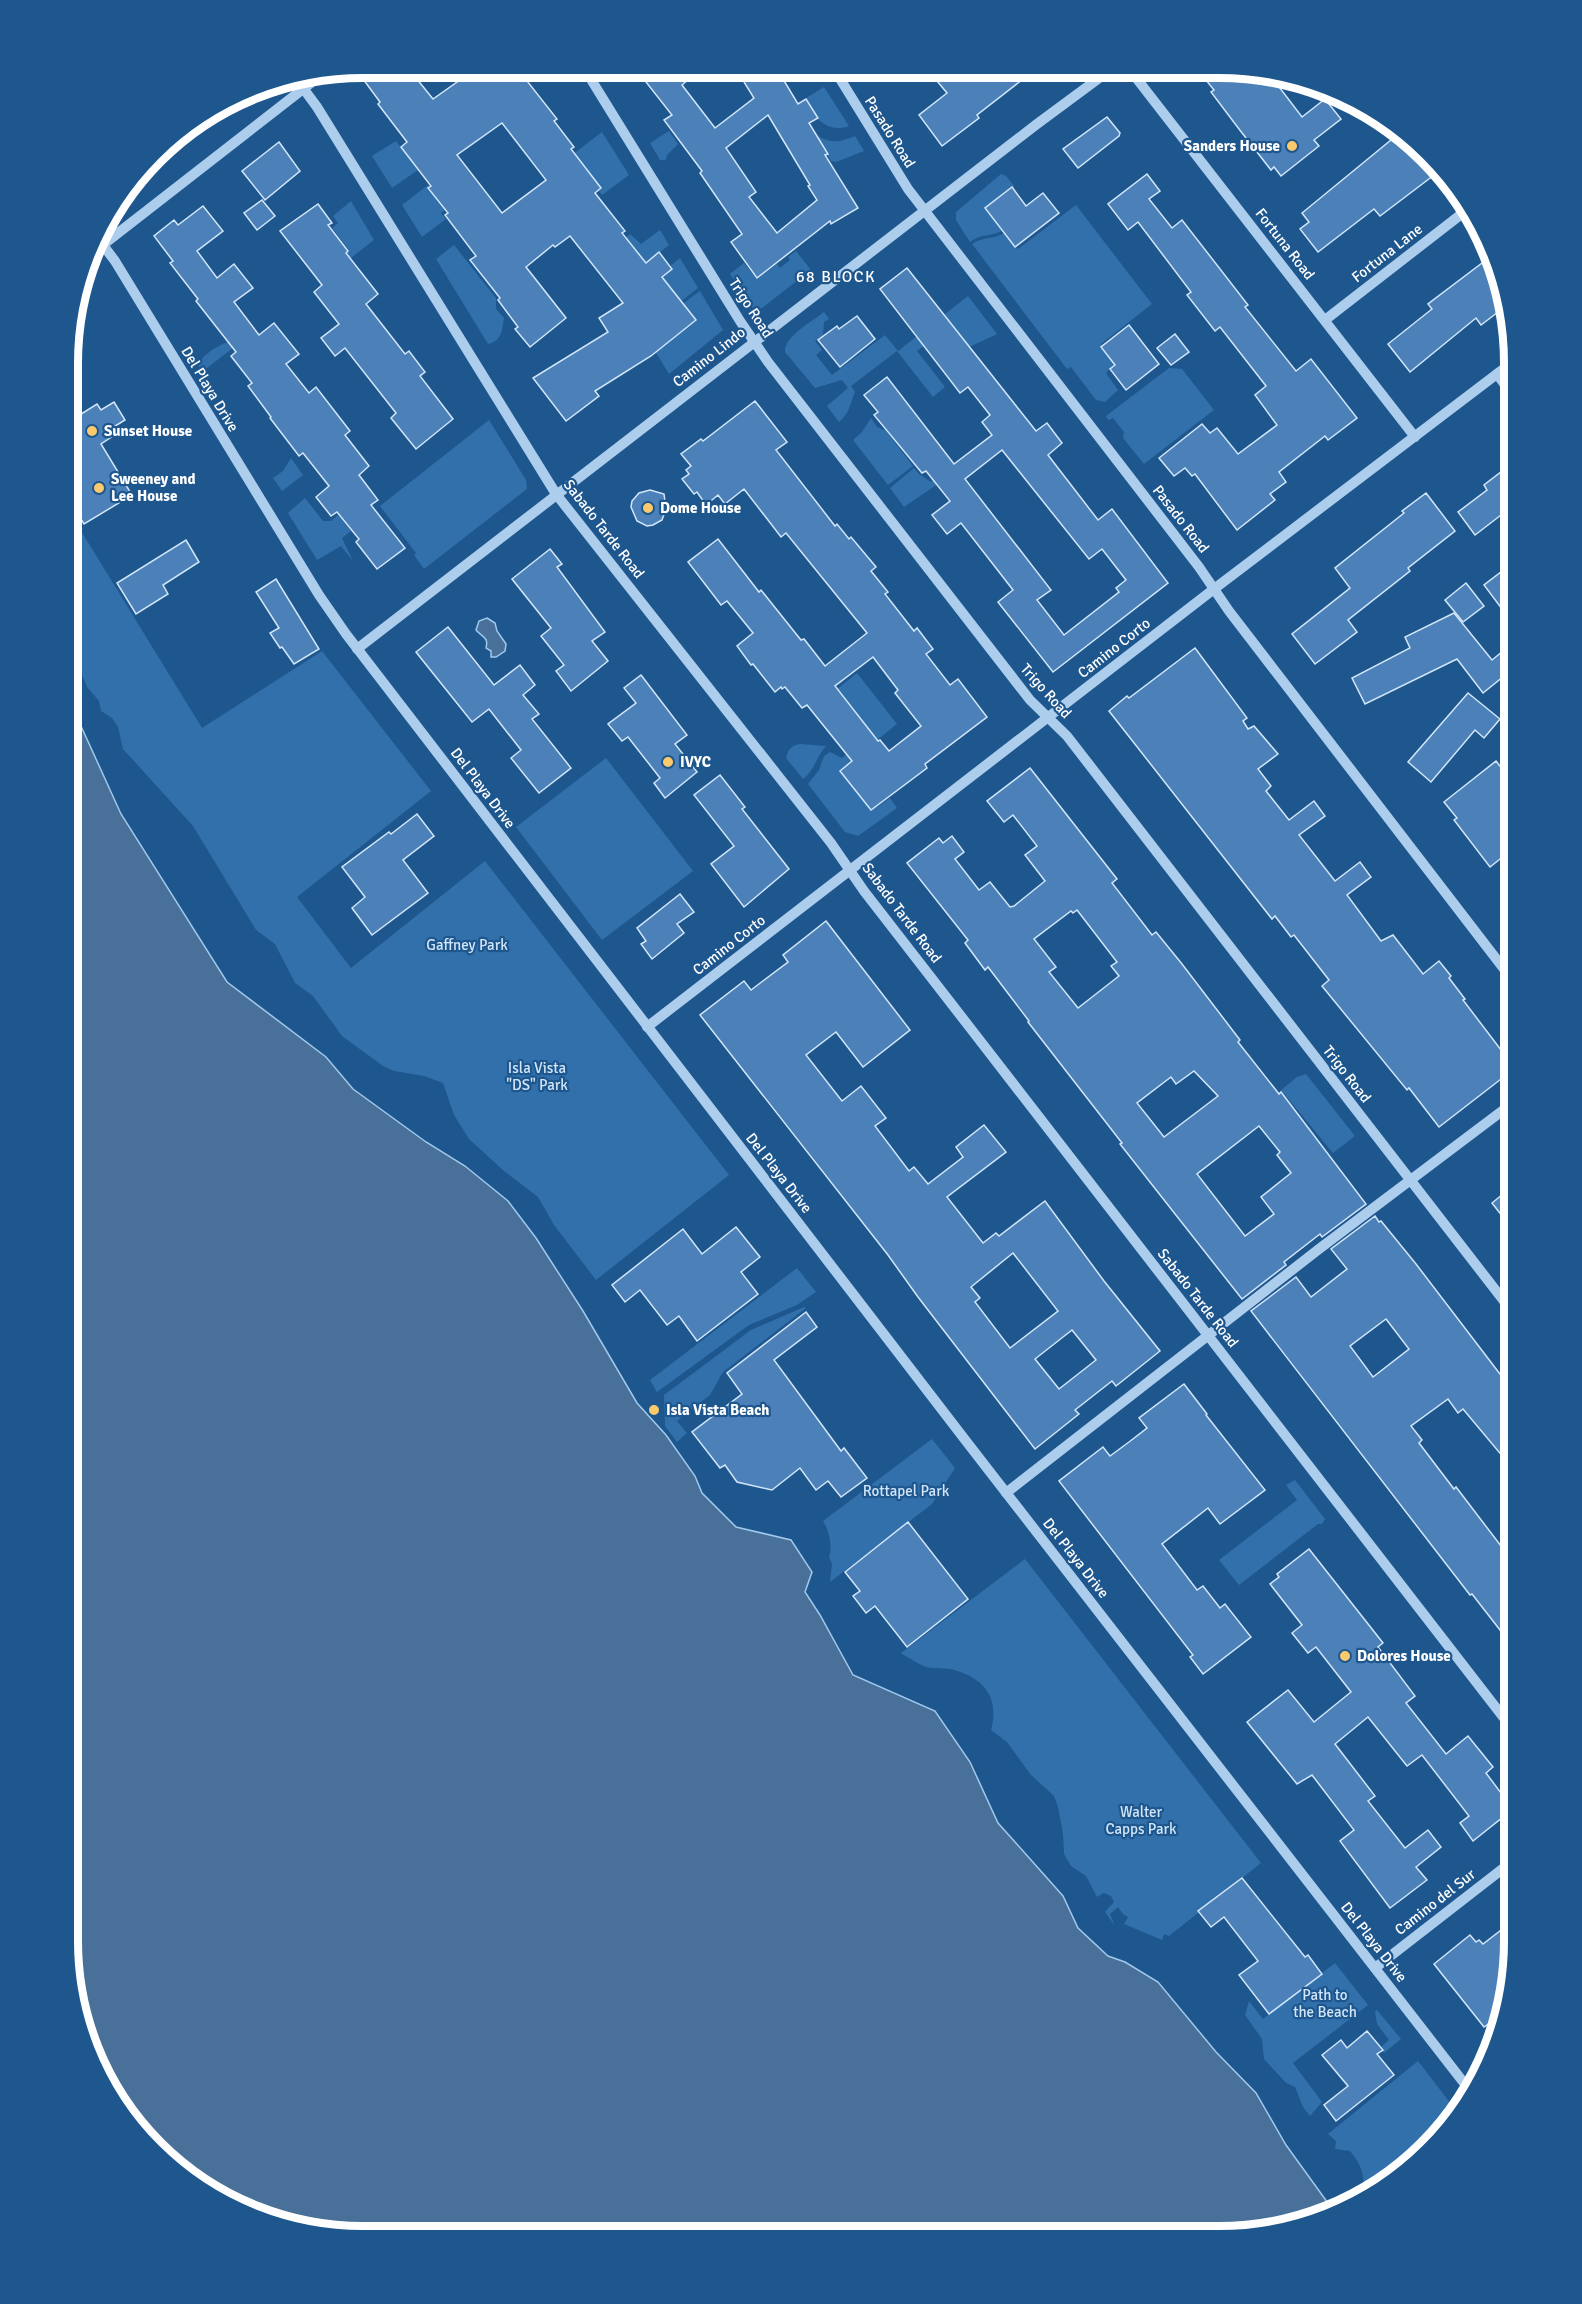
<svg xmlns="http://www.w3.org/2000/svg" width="1582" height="2304" font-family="Signika,sans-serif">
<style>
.green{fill:#3270ac}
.water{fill:#497098;stroke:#a0c9ee;stroke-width:1.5}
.building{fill:#4b81b8;stroke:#d2e6f9;stroke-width:1.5;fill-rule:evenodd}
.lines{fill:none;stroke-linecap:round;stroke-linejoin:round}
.minor{stroke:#adcded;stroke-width:10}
.poi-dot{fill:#fbca6c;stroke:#1e568e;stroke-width:2}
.labels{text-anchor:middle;stroke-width:4.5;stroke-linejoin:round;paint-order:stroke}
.street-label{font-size:15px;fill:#fff;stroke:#1e568e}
.poi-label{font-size:15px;font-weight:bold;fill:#fff;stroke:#1e568e;text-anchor:start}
.park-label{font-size:15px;fill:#d2e6f9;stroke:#1e568e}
.neighbourhood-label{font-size:16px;letter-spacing:1.5px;fill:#fff;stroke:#1e568e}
.rim{fill:none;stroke:#fff;stroke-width:8}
</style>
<rect width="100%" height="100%" fill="#1e568e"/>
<g class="green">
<path d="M824,87l25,39c-22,8 -35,-9 -46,-26z"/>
<path d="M669,131l9,13 -11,11 -1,5h-6l-10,-17z"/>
<path d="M602,132l27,43 -27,20 -30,-40z"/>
<path d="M818,136c14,8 22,6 37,0l9,15 -28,11 -5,-1 -15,-24z"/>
<path d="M396,141l22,29 -26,18 -20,-32z"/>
<path d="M1001,174l5,2 8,10 -27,23 16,21c-10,7 -22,3 -33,12l-14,-22v-8z"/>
<path d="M428,185l18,24 -5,4 5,6 -24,18 -20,-32z"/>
<path d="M351,201l23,39 -36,28 -4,-6 15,-12 -17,-22 6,-5 -5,-7z"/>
<path d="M1076,205l76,99 -51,40 14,19 -9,10 12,17 -13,12 -9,-2 -25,-33 -4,2 -95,-125c11,-8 23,-4 33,-12l13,17z"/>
<path d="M660,230l9,15 -25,20 -20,-26 6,-5 11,10z"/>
<path d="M454,245l42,53v11l8,9c-2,12 -2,23 -16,26l-52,-85z"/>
<path d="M796,251l15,19 -49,38 -9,1 -23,-35 14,-11 13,16 20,-15 3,4 10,-8 -2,-3z"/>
<path d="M680,258l18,30 -19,15 -21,-27z"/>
<path d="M700,291l23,39 -54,44 -14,-23 26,-46z"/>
<path d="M968,296l29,38 -30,14 -18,-22 -32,25 28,36 -12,10 -36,-46 -46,35 4,6c-5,11 -5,21 -16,30l-12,-16 21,-18 -6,-8 -27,8 -30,-36c-1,-16 27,-30 39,-40l5,7 -5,3 -1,13 -8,6 7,9 -6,5 16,20 53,-40 13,16z"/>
<path d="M235,340l3,4 -36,28 -5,-8c11,-13 22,-20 38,-24z"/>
<path d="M1169,368l13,1 32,41 -70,54 -21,-26 1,-6 -11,-14 -5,2 -2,-4z"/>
<path d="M871,418l6,9 8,3 28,36 -25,19 -35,-45 9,-8z"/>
<path d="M489,420l37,60 1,9 -103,80 -10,-14 2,-2 -36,-47z"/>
<path d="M291,458l12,17 -21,16 -9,-13 10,-7z"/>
<path d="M914,468l5,6 12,8 13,-10 4,5 -44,30 -14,-19z"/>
<path d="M305,498l18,23h8l7,-6 13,16 -9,7 11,23 -12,-15 -24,14 -29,-47z"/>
<path d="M70,513l132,215 120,-77 109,140 -134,106 54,71 134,-107 244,314 -133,105 -42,-55 -16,-28 -34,-26 -35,-32 -15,-24 -11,-32 -19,-7 -30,-5 -11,-5 -41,-30 -29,-40 -18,-13 -20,-39 -19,-14 -63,-104 -70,-77 -5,-22 -6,-9 -11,-7 -2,-10 -12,-14 -14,-33 4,-11 -1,-30 -6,-4z"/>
<path d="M857,673l40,51 -52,42 32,41 13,-9 7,10 -39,28 -13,-4 -37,-48 11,-14 5,-14 6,-4 12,6 30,-24 -35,-45z"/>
<path d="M800,744l26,2c-10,11 -11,24 -23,33l-17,-21c2,-9 5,-12 14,-14z"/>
<path d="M606,758l87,113 -91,69 -86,-113z"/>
<path d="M1306,1074l49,62 -22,17 -52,-63 16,-13z"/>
<path d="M797,1268l19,24 -19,13 -48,20 -92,67 -7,-12z"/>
<path d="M804,1307l2,1 -83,64 -13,23 -33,26 10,12 -10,9 -12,-16 -1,-31 87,-65z"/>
<path d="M932,1439l23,29 -23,36 -102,78 2,-18 -3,-7c4,-9 0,-27 -6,-36z"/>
<path d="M1295,1480l30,39 -3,5h-4l-79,61 -20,-25 78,-60 -11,-15z"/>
<path d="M1025,1559l236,304 -92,73 -5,-2 -2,6 -38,-16 4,-7 -5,-3 -5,-7 -8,7 5,12 -10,-14 9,-10 -3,-6 -7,-3 -7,4 -11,-21 -15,-10 -7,-12 -1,-20 -5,-27 -4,-11 -23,-21 -24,-33 -16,-12c9,-34 -8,-53 -41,-61 -8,-1 -16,0 -24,-2 -8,-3 -17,-9 -25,-14z"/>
<path d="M1335,1963l33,42 -75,58 29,39 -12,14 -7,-9 -8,-20 -9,-4 -22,-24 -2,-20 -17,-24 4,-14 14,18z"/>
<path d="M1377,2010l24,29 -17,14 -4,-5 9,-8 -12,-16 -2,-12z"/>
<path d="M1418,2061l40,52 -37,42 -54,40 -4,-3c2,-17 -2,-28 -13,-41l-15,-2 1,-8 -8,-7z"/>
</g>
<g class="water">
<path d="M487,618l8,5 2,8 9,13 -1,7 -9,6h-5v-6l-5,-3c3,-11 -4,-11 -10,-18l3,-9z"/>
<path d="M69,708l12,18 40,88 106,168 99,75 27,32 73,53 39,24 43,35 28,37 47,73 54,92 29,32 29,41 7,17 34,34 55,13 21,32 -7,20 15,23 33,60 82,36 35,51 28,61 65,73 15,32 30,28 17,6 33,20 58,70 40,41 30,52 47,65 -114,26 -894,-2 -75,-20 -67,-38 -54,-55 -31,-50 -25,-72 -5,-58z"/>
</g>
<g class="building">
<path d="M370,68h38l25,31 44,-31h67l-17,13 30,38 -3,2 20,26 -3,2 30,39 -6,5 30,38 -3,2 24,30 13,-11 13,17 -10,8 34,43 -45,36 -56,35 4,5 -33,25 -33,-43 75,-46 -9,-14 24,-15 -53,-67 -15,11 -2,-2 -27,22 40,51 -36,29 -15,-18 3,-2 -20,-27 2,-2 -30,-38 6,-4 -31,-41 3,-2 -20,-25 3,-2 -30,-39 6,-5 -29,-38 2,-2 -20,-27zM502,123l44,57 -44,33 -45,-58z"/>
<path d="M635,68h46l8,11 -7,6 33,43 39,-30 -18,-29h41l21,35 8,-5 12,19 -9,5 19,31 -3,1 33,53 -27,16 -1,-3 -73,57 -26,-36 11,-8 -42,-61 2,-2 -38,-51 8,-5zM768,115l42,70 -2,1 9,14 -40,33 -28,-36 7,-5 -30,-44z"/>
<path d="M927,69h109l-59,46 2,3 -37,28 -23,-31 28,-22z"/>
<path d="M1198,70h49l11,14 12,-9 32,42 23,-18 16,20 -27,21 5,6 -38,30 -7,-9 -3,3 -32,-41 -28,-37 3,-2z"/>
<path d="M1107,117l13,16 -1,3 -41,32 -15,-19z"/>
<path d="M1402,131l40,38 -62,47 -6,-7 -56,43 -18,-23 9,-7 -7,-9z"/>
<path d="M279,142l21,29 -35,29 -23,-29z"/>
<path d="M1147,174l13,17 -11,8 23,29 10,-8 66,85 -3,2 51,64 15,-12 46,59 -29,22 -3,-4 -46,36 7,10 -16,12 5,6 -38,30 -42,-56 -3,2 -7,-8 -11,8 -15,-18 43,-34 8,9 7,-5 21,26 39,-29 -22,-30 11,-9 -46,-59 -5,4 -28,-36 4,-3 -53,-70 -10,8 -20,-26z"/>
<path d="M1012,187l14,19 17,-13 16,20 -44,34 -30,-39z"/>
<path d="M262,200l13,16 -18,14 -13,-17z"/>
<path d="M318,204l14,19 -4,2 20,26 -2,2 32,41 -12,10 39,50 4,-3 16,21 -5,4 33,43 -37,30 -25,-31 5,-5 -51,-65 -10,8 -14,-18 18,-14 -25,-32 8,-7 -42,-54z"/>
<path d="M203,206l20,25 -26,20 20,27 17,-14 19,24 -19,14 25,33 15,-12 25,31 -13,10 23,29 7,-6 34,44 -5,4 24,31 -10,9 19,25 -7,5 34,43 -28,21 -21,-27 3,-3 -22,-27 -6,4 -15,-19 13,-11 -26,-33 -4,3 -29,-38 1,-1 -23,-31 4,-3 -21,-27 5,-4 -40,-51 2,-2 -28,-36 3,-2 -19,-25 20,-16 4,5z"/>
<path d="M1490,257l12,52 -21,16 -5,-7 -66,54 -22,-28 44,-35 -4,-5z"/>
<path d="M907,268l129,163 11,-8 15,20 -14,12 50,65 14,-11 56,74 -115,89 -55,-70 15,-12 -52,-67 -14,11 -15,-19 18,-14 -24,-30 -4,2 -48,-58 4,-3 -14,-17 23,-18 67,87 38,-29 -10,-13 8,-7 -22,-28 -8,6 -80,-104zM1002,450l87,109 13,-10 24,31 -10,8 3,4 -55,43 -27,-35 14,-10 -86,-111z"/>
<path d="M857,316l18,23 -35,28 -22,-27 19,-14 2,3z"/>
<path d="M1129,325l30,39 -33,26 -16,-21 5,-4 -14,-18z"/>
<path d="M1175,334l14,18 -18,13 -14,-17z"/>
<path d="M755,401l32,41 -11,8 59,76 2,-2 12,15 2,-2 25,30 -5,4 17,21 -3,2 29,37 3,-3 16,21 -7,5 24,31 8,-6 29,38 -62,47 2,4 -56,42 -31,-39 12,-10 -45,-56 -5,3 -17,-21 -3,2 -1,-2 -6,5 -22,-28 -2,1 -14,-19 16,-13 -26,-32 -6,4 -33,-43 30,-23 41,53 2,-2 40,50 3,-1 21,27 42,-33 -81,-100 -5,4 -37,-48 -19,15 -7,-9 -12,10 -9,-13 -3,2 -12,-15 7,-5 -3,-4 5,-4 -10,-12 20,-15 2,2zM873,657l25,33 -3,3 26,33 -32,25 -9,-11 -2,1 -43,-55z"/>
<path d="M114,402l11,18 -13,8 4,6 -15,10 31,51 -48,29 -14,-23v-80l27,-17 4,6z"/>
<path d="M1506,468l8,11v45l-9,-12 -30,23 -17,-23 29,-22 -3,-5z"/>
<path d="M650,490l14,4 2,15 -4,11 -9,5 -6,1 -10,-5 -6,-14 1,-6 7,-8z"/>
<path d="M1426,493l29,38 -47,37 2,3 -62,49 9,12 -42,32 -23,-30 58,-46 -15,-20 69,-55 -2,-2z"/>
<path d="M186,540l13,22 -36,23 5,9 -32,20 -19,-31z"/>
<path d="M550,549l12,15 -5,3 48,65 -13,9 16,20 -37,30 -15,-20 8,-6 -23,-29 10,-8 -39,-49z"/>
<path d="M1514,562v63l-30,-40z"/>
<path d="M276,579l43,70 -25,15 -12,-17 -2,1 -10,-15 9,-5 -23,-36z"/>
<path d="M1466,583l18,23 -21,16 -18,-22z"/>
<path d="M1454,613l38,47 22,-18v23l-11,9 1,2 -21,17 -26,-34 -92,45 -13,-26 58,-30 -5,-11z"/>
<path d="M448,627l46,58 26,-20 15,20 -12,10 16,19 -7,5 39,49 -32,25 -28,-35 10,-8 -32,-41 -17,13 -56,-70z"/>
<path d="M1195,648l52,70 -4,3 5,8 6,-3 24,28 -20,15 13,17 -5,5 23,29 25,-19 11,15 -26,19 36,46 25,-19 11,15 -24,18 34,46 12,-6 30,39 16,-13 12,15 -2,2 16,21 -2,1 51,67v2l-75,58 -30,-39 -2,2 -85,-104 7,-6 -35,-45 -3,2 -16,-21 -3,3 -163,-208 18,-15 2,2z"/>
<path d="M641,675l46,60 -12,9 22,28 -32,26 -11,-15 6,-5 -32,-41 -6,4 -14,-17 28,-21 -12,-15z"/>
<path d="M1468,693l32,26 -16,19 -9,-8 -44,52 -23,-20z"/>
<path d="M1496,761l18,23v64l-24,19 -36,-47 3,-2 -13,-16z"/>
<path d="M1030,768l87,111 -5,4 40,52 4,-3 26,32 58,76 -2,2 41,52 2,-2 85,112 -44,33 -2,-3 -36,28 2,3 -44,34 -122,-155 2,-1 -94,-121 1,-1 -41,-54 -3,3 -20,-27 3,-3 -61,-77 32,-25 4,5 9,-7 12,16 -9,7 24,31 11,-8 20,25 4,-1 31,-25 -20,-26 12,-9 -24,-31 -9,7 -17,-21zM1077,910l40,52 -6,4 8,10 -41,32 -29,-36 7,-5 -22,-28 37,-28 2,2zM1194,1071l24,25 -54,41 -27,-34 34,-26 5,7zM1259,1126l21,26 -3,3 14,18 -30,24 13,17 -29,22 -48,-62z"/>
<path d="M720,775l25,32 -3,2 47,60 -45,38 -33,-43 23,-18 -40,-51z"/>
<path d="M417,814l17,22 -31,24 25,33 -56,42 -20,-27 13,-11 -23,-30 47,-35 2,2z"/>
<path d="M680,894l14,18 -17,12 7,9 -32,26 -11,-15 5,-3 -9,-13z"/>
<path d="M826,921l84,109 -47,37 -27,-35 -30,23 36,46 19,-15 25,32 -11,8 34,45 5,-4 14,17 35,-27 -7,-10 28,-22 22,27 -59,45 36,46 13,-10 3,3 46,-35 59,80 56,70 -44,35 -4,-5 -37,29 4,4 -44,35 -117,-152 -30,-42 -188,-240 44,-34 7,9 37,-28 -5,-7zM1013,1253l45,58 -48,37 -35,-46 5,-4 -9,-11zM1072,1330l24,30 -37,29 -24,-30z"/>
<path d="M1514,1185v46l-22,-28z"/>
<path d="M1375,1216l4,6 2,-1 35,43 87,114 -2,2 13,17v73l-51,-61 -5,4 -10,-14 -37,27 11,14 -3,3 35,46 2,-2 58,76v85l-42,-54 -2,1 -219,-284 45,-34 15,20 36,-28 -16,-20zM1386,1319l23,30 -36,28 -23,-31z"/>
<path d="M736,1227l24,30 -19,15 17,22 -61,47 -18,-25 -12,9 -27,-35 -15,12 -13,-17 71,-56 19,25z"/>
<path d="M806,1312l11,15 -43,33 67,91 3,-3 23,30 -26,19 -13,-16 -12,9 -16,-22 -28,22 -35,-8 -12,-17 -5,3 -28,-36 50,-38 -15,-21z"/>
<path d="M1184,1384l23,30 -1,1 59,75 -45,34 -12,-16 -46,36 35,46 6,-4 17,22 5,-4 26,33 -48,37 -13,-17 3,-2 -134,-174 44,-34 7,9 19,-14 18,-14 -8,-10z"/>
<path d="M908,1522l60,77 -61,48 -32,-41 -9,7 -13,-17 7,-5 -15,-19z"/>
<path d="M1309,1549l74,94 -5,4 37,49 -9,7 40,51 22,-18 25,31 -7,6 27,36 -40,32 -13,-18 9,-7 -47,-61 -15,11 -39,-49 -33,27 40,52 -7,5 37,47 23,-18 13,17 -25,20 11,13 -37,28 -50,-67 14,-11 -42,-55 -15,9 -50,-62 41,-32 26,32 37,-30 -35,-45 -8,6 -16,-20 10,-8 -32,-41 9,-7 -2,-3z"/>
<path d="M1242,1878l63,79 3,-2 14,19 -53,40 -30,-39 19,-14 -34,-44 -13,10 -13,-16z"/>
<path d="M1514,1920v40l-11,54 -19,13 -50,-63 36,-29 6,7 3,-2 4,4z"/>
<path d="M1367,2031l16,19 -6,4 17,21 -58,46 -12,-16 24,-19 -26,-31 19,-15 6,8z"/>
</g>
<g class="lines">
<g class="minor">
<path d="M584,68l156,253 28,41 262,338 37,36 447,578"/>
<path d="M834,69l74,120 291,378 30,44 285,371"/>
<path d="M1130,70l285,367"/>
<path d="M303,88l14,19 239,387 275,349 33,48 107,138 543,702"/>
<path d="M103,245l12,16 204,334 27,39 620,807 505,651"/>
<path d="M95,251l226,-176"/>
<path d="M1325,320l143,-111"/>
<path d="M1497,374l17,23"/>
<path d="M357,649l680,-525 73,-54"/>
<path d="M647,1027l567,-438 300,-228"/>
<path d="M1006,1493l313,-244 195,-147"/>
<path d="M1375,1968l139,-108"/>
</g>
</g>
<g class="poi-dot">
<circle cx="1292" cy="146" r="6"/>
<circle cx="92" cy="431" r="6"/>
<circle cx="99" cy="488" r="6"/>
<circle cx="648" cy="508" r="6"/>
<circle cx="668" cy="762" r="6"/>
<circle cx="654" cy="1410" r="6"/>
<circle cx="1345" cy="1656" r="6"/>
</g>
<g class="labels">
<g class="street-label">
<text transform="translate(890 132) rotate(58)" y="5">Pasado Road</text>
<text transform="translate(1285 244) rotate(52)" y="5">Fortuna Road</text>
<text transform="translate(1387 253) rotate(-38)" y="5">Fortuna Lane</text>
<text transform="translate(751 308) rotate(57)" y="5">Trigo Road</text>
<text transform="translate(709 357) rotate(-38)" y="5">Camino Lindo</text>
<text transform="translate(210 389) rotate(59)" y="5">Del Playa Drive</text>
<text transform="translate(1181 519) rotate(52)" y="5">Pasado Road</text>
<text transform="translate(604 529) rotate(52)" y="5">Sabado Tarde Road</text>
<text transform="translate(1114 648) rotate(-38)" y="5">Camino Corto</text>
<text transform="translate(1046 691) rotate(48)" y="5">Trigo Road</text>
<text transform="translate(483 788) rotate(53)" y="5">Del Playa Drive</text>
<text transform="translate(902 913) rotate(53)" y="5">Sabado Tarde Road</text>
<text transform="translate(729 945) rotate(-38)" y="5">Camino Corto</text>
<text transform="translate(1347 1074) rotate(52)" y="5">Trigo Road</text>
<text transform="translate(779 1173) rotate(52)" y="5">Del Playa Drive</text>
<text transform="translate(1198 1298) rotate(52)" y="5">Sabado Tarde Road</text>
<text transform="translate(1076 1558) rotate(52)" y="5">Del Playa Drive</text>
<text transform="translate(1435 1902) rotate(-38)" y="5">Camino del Sur</text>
<text transform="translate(1374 1942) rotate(52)" y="5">Del Playa Drive</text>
</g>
<g class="poi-label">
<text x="1280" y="151" text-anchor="end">Sanders House</text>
<text x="104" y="436">Sunset House</text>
<text x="111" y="484">Sweeney and<tspan x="111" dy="17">Lee House</tspan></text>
<text x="660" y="513">Dome House</text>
<text x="680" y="767">IVYC</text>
<text x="666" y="1415">Isla Vista Beach</text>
<text x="1357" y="1661">Dolores House</text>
</g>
<g class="park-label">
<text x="467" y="950">Gaffney Park</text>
<text x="537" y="1073">Isla Vista<tspan x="537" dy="17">"DS" Park</tspan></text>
<text x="906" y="1496">Rottapel Park</text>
<text x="1141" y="1817">Walter<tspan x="1141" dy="17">Capps Park</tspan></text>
<text x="1325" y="2000">Path to<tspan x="1325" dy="17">the Beach</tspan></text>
</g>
<g class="neighbourhood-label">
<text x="836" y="282">68 BLOCK</text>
</g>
</g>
<path d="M0 0H1582V2304H0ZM363 78H1219A285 285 0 0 1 1504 363V1941A285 285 0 0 1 1219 2226H363A285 285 0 0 1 78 1941V363A285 285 0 0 1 363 78Z" fill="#1e568e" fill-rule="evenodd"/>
<path class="rim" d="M363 78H1219A285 285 0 0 1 1504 363V1941A285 285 0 0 1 1219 2226H363A285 285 0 0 1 78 1941V363A285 285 0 0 1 363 78Z"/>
</svg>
